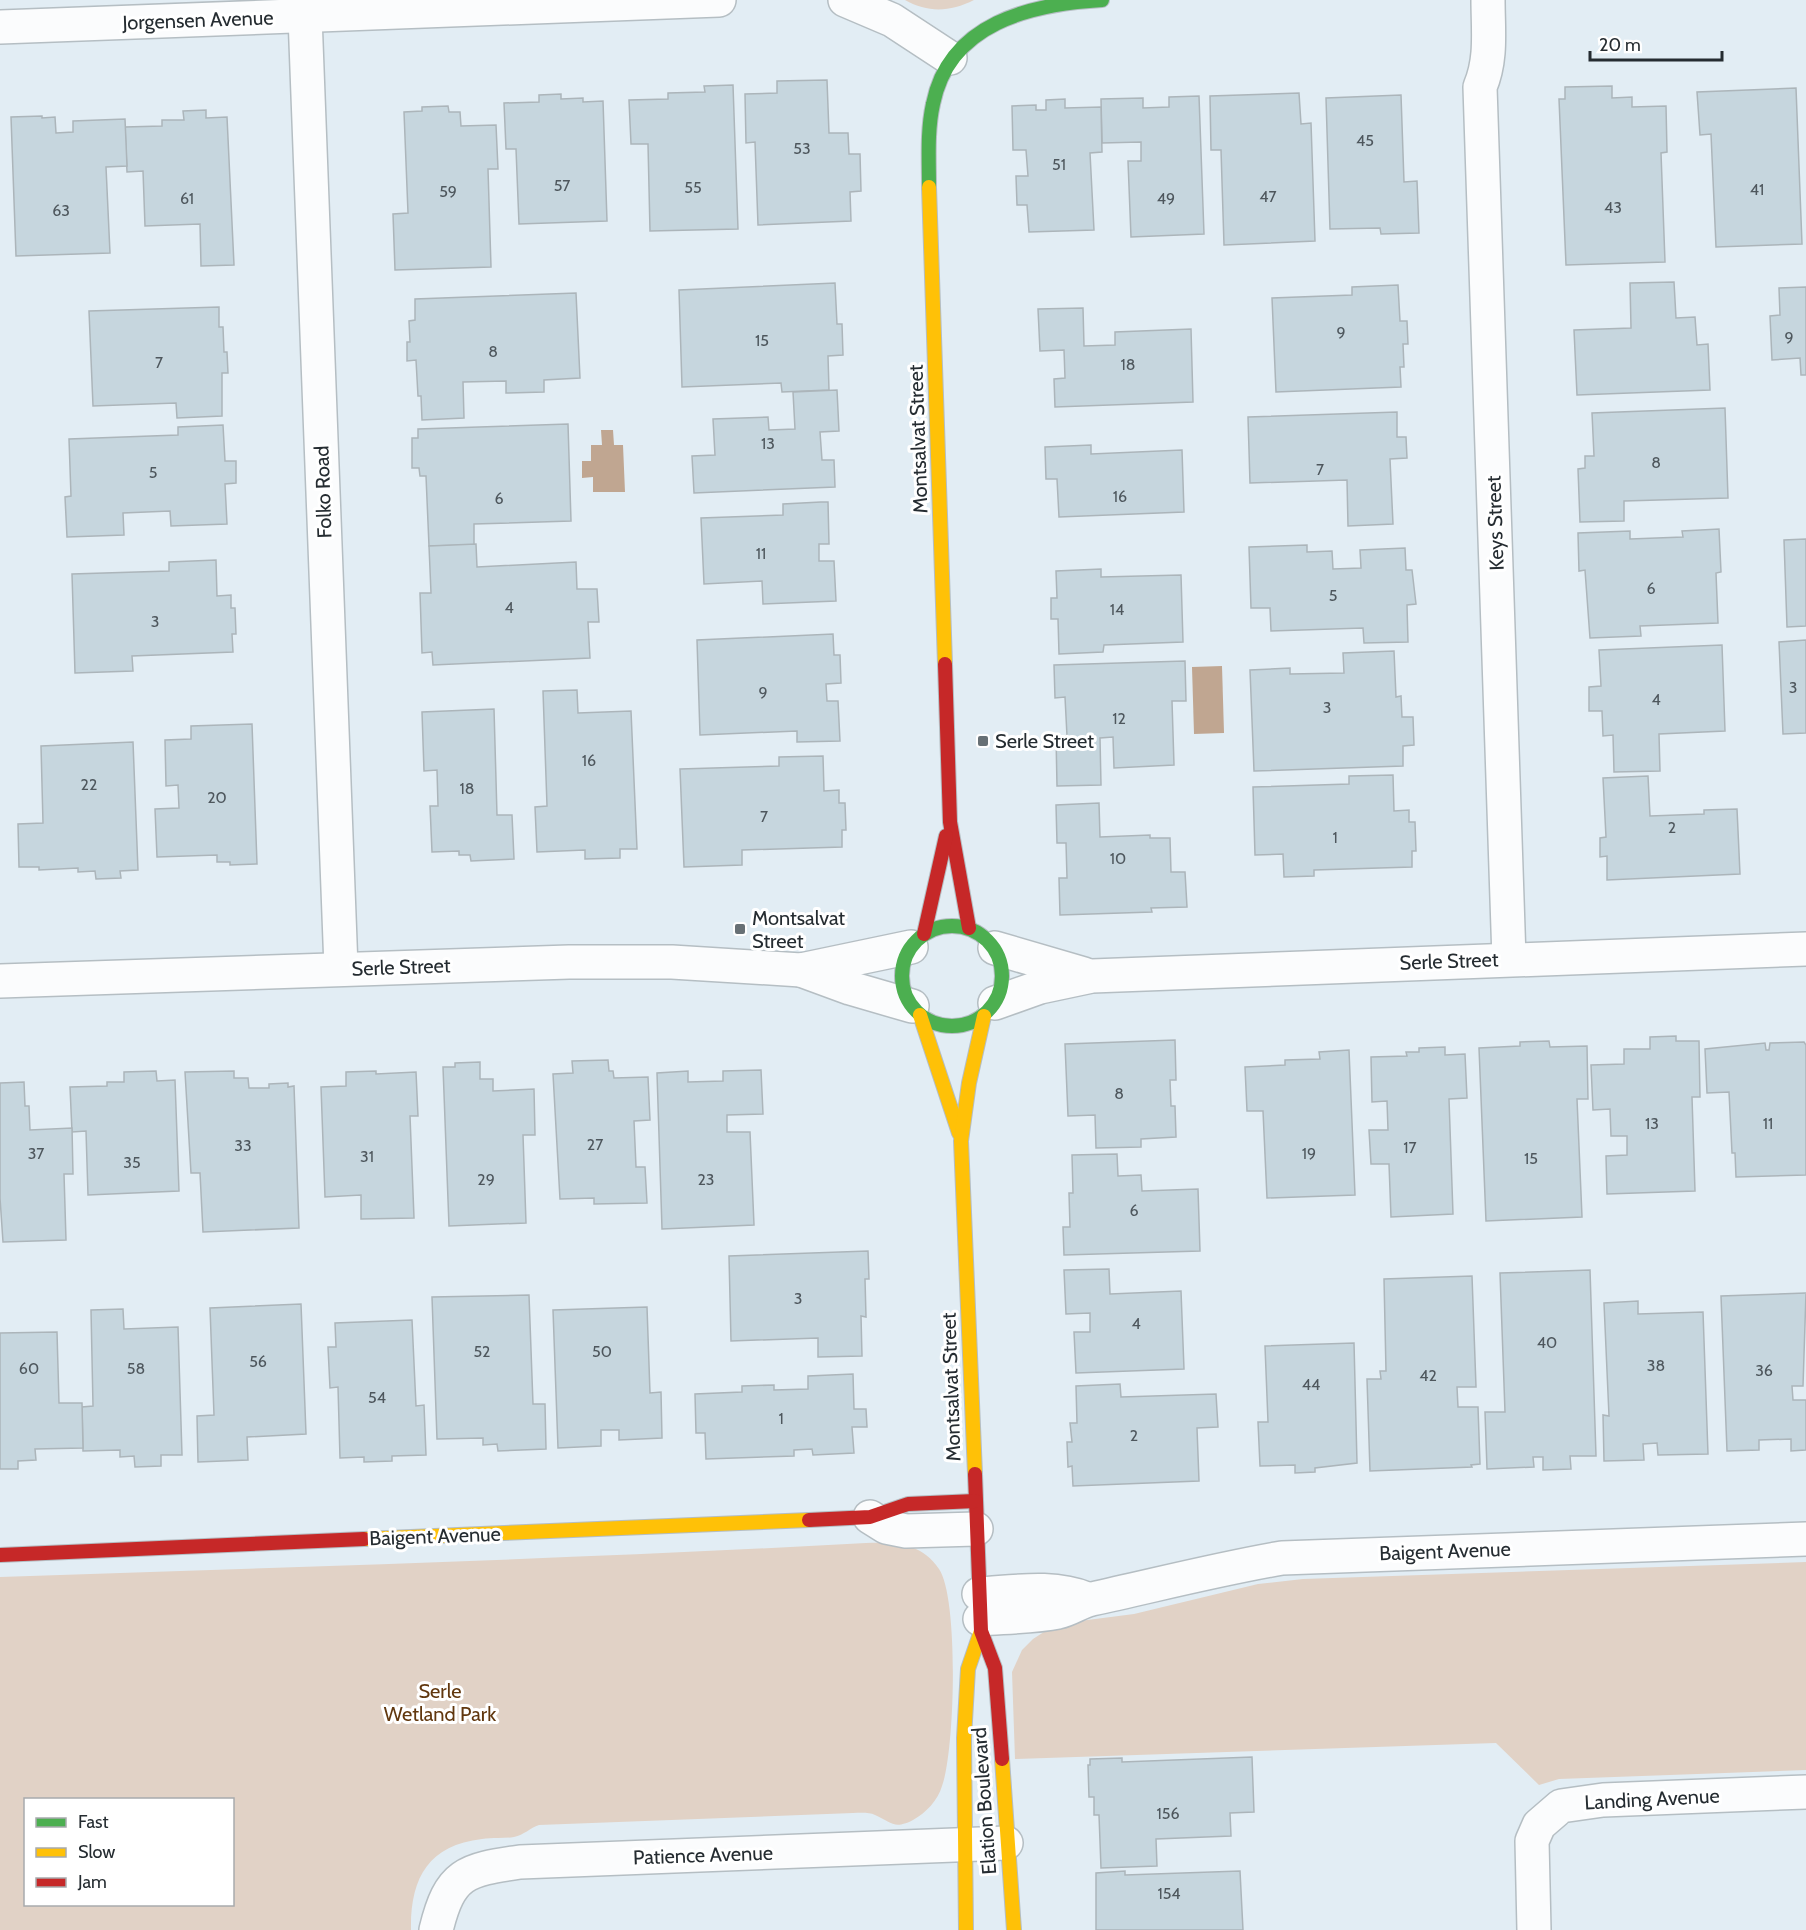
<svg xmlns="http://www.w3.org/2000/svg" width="1806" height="1930" font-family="Cabin,sans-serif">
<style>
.green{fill:#e1d2c6;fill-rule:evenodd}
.water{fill:#c0a691}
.building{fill:#c6d6de;stroke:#acb5ba;stroke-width:1.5}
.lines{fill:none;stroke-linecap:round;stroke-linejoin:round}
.street-casing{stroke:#b5bec3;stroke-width:36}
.fast-casing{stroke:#b5bec3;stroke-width:16}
.slow-casing{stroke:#b5bec3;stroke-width:16}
.jam-casing{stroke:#b5bec3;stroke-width:16}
.street{stroke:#fbfcfd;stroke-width:33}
.fast{stroke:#4caf50;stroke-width:14}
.slow{stroke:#ffc107;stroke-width:14}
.jam{stroke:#c62828;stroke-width:14}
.poi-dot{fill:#677075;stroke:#fff;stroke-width:2}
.labels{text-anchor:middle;stroke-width:6;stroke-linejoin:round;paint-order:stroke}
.number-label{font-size:16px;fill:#4e575d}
.street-label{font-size:20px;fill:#252c31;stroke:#fff}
.poi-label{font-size:20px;fill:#252c31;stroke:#fff;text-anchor:start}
.park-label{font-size:20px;fill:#61370e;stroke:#fff}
</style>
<rect width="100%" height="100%" fill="#e2edf4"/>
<g class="green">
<path d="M905,0h69c-24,12 -46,13 -69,0z"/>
<path d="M866,1543c29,-1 56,0 73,26 20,29 16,182 3,217 -4,14 -16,27 -29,34 -19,10 -22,2 -38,-5 -6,-3 -15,-2 -22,-2l-314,12c-9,3 -15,10 -25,12 -10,2 -22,0 -32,2 -54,6 -72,40 -71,91h-411v-353c289,-10 578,-18 866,-34zM26,1800h206v104h-206z"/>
<path d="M1806,1562v208l-247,9 -20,6 -43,-42 -481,16 -3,-87 10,-22 11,-11 17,-11 14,-5 70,-9 124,-30 45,-5z"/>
</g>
<g class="water">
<path d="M601,430h12l1,15h9l2,47h-32v-15l-11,1v-17h9v-16h11z"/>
<path d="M1222,666l2,67 -30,1 -2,-67z"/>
</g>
<g class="building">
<path d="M827,80l2,53h19l1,21h11l1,37 -11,1 1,29 -93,4 -3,-83 -9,1 -1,-49 32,-1v-12z"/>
<path d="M733,85l5,144 -88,2 -2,-87h-17l-2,-44 39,-1v-6l37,-1 -1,-6z"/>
<path d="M1612,86v12l20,-1v10l34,-1 1,46 -6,1 4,109 -99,3 -7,-166h6v-12z"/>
<path d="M1796,88l6,156 -86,3 -5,-113 -11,1 -3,-43z"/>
<path d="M1299,93l2,31 10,-1 4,118 -91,4 -3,-95h-10l-1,-54z"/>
<path d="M561,94v5l22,-1v4l20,-1 4,120 -88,3 -3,-75h-10l-2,-46 35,-1v-7z"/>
<path d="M1401,95l3,87 13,-1 2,52 -38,1 -1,-6 -50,1 -4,-131z"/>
<path d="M1199,96l5,138 -73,3 -3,-76h13v-19l-39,1 -1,-44 42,-1v10l26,-1v-10z"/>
<path d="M1065,99v9l36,-1 1,45 -12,1 4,77 -65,2 -2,-27h-10l-1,-29h12l-2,-26h-13l-1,-44 24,-1v5h10v-10z"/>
<path d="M448,106l1,6h11l1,14 35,-1 2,44h-10l3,98 -96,3 -2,-56 15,-1 -4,-101 18,-1v-4z"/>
<path d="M206,110v8l21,-1 7,148 -33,1 -1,-42 -55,2 -2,-55 -16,1 -2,-45 37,-1v-6h22l-1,-9z"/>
<path d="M42,116v2l13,-1 1,16 17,-1v-11l52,-2 2,47 -21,1 4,86 -94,3 -5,-139z"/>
<path d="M1674,282l2,36 19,-1 2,28 11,-1 2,46 -133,5 -3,-65 57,-2 -1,-45z"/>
<path d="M835,283l2,41h5l1,31 -15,1 1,34 -47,2 -1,-9 -99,4 -3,-97z"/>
<path d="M1398,285l2,36h7l1,23h-5l1,23h-4l1,20 -125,5 -4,-94 80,-3v-8z"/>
<path d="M1806,287v88h-5l-1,-17 -28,2 -2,-44 10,-1 -1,-27z"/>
<path d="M576,293l4,85 -36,2v12l-38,1v-12l-43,1 1,36 -42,2 -1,-24h-3l-2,-36 -9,1v-19h3l-1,-21 6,-1v-21z"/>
<path d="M219,307v20h4l1,25h3l1,21h-6v43l-45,2 -1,-15 -83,3 -4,-95z"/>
<path d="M1083,308l1,38 31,-1v-13l76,-3 2,73 -138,5 -1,-28 11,-1 -1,-28 -24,1 -2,-42z"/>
<path d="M837,390l2,41 -19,1 2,28h12l1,27 -141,6 -2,-37 23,-1 -2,-36 55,-2 1,13 26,-1 -2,-37z"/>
<path d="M1725,408l3,90 -104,3v20l-44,1 -2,-53 7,-1v-12h9l-2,-43z"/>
<path d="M1397,412v25h9l1,21 -17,1 3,65 -45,2 -1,-46 -97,3 -2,-66z"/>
<path d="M568,424l3,97 -97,3v21l-45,1 -3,-70h-6l-1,-8h-7v-30h6v-9z"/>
<path d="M223,425l2,36h11v22l-11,1 2,40 -56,2 -1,-15 -47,2 1,22 -57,2 -2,-40 6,-1 -2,-57 109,-4v-8z"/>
<path d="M1091,445v9l91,-4 2,62 -125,5 -2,-38h-11l-1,-32z"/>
<path d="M821,502h7l1,42h-10v17h15l2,40 -73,3 -1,-23 -58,3 -3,-66 82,-3v-11z"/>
<path d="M1719,529l2,43 -5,1 2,50 -78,3 1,10 -51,2 -5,-68 -6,1 -1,-38 52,-2v8l53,-2 -1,-6z"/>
<path d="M1806,539v87l-19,1 -3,-87z"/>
<path d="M476,544l1,23 99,-5 1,27h20l2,33h-11l2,36 -157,7 -1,-13 -10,1 -2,-60h11l-2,-47z"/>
<path d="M1307,545v7l25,-1 1,18 28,-1 -1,-18 45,-2 1,22h6l4,34 -9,1 1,37 -44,1 -1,-15 -92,3 -1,-23h-19l-2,-61z"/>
<path d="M216,560l1,36 14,-1v13h4l1,26h-4l1,18 -101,4 1,15 -58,2 -3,-99 97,-3v-9z"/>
<path d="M1101,569v8l80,-2 2,67 -79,3 -1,7 -44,2 -1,-35h-7v-21h6l-1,-27z"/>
<path d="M833,634l1,21h6l1,28 -15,1 1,17h11l2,40 -43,1v-11l-97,4 -3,-95z"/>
<path d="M1806,640v93l-23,1 -4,-92z"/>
<path d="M1722,645l3,86 -66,3 1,37 -46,1 -1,-37 -10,1 -1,-25h-13v-24l12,-1 -2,-36z"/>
<path d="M1394,651l2,46 5,-1 1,21h11l1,28 -11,1v20l-149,5 -4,-101 40,-2v6l54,-1 -1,-20z"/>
<path d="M1185,661l1,40h-14l2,64 -60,3 -1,-31 -13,1 1,47 -44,1 -1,-50h11l-2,-39 -10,1 -1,-33z"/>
<path d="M577,690l1,23 53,-2 6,138h-17v9l-35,1v-9l-48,2 -2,-45 12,-1 -4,-115z"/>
<path d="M494,709l3,106h15l2,44 -43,2 -1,-6h-11v-4l-27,1 -2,-46h8l-1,-36 -13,1 -2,-59z"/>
<path d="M252,724l5,140 -27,1v-3h-13v-7l-60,2 -2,-48 24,-1 -1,-23 -12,1 -1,-46 26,-1v-13z"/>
<path d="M133,742l5,128 -18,1 1,7 -25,1 -1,-8 -17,1v-4l-39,2v-3h-20l-1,-43 25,-1 -2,-77z"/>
<path d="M823,756l1,35 15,-1v13h6l1,27h-4v17l-100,3v15l-58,2 -4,-98 99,-3v-9z"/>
<path d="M1393,775l1,36 15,-1v12h6l1,29h-4v16l-98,3v6l-30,1 -1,-23 -28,1 -2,-68 96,-3v-8z"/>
<path d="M1648,776l2,40 54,-2v-4l33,-1 3,65 -133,6v-24l-7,1v-19l6,-1 -3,-59z"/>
<path d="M1099,803l1,34 50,-2v3h20l1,34h14l2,35 -36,1 1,4 -92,3 -1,-37h8l-1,-35h-9l-1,-38z"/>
<path d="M1676,1036v5h23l1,56h-8l3,94 -88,3 -1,-38 21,-1v-19h-16l-1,-27 -17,1 -2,-45 33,-1v-15h26v-12z"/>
<path d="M1175,1040l1,40h-6l1,26h4l1,31 -35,2v8l-45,1 -1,-33 -27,1 -3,-72z"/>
<path d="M1549,1041l1,6 37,-1 1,53h-11l5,118 -96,4 -7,-173 41,-2v-4z"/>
<path d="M1804,1042l2,3v130l-70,2 -1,-24h-3l-3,-61 -22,1 -2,-44 60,-6 1,7h3l1,-7z"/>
<path d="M1445,1047v8l20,-1 2,44 -18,1 4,115 -62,3 -2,-53h-18l-2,-34h19l-1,-29 -15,1 -1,-45 36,-1 -1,-4h13v-4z"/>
<path d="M1349,1050l6,145 -88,3 -4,-87h-16l-2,-44 40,-2v-5l35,-1 -1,-7z"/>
<path d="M608,1060l1,11h4l1,7 34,-1 2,43 -16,1 2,46h9l2,36 -53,1v-6l-34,1 -7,-125 20,-1 -1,-12z"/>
<path d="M480,1062v17h13v12l41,-2 1,46h-12l3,88 -77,3 -6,-159h12v-4z"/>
<path d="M761,1070l2,44 -36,1v17h23l4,93 -92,4 -5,-156 31,-2v11l35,-1v-10z"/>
<path d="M156,1071l1,10 18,-1 4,111 -91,4 -2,-64 -14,1 -2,-45 37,-1v-4h17v-10z"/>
<path d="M234,1071v7h14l1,10h20v-4l19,-1v4l6,-1 5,142 -96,4 -3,-59h-9l-6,-101z"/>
<path d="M376,1071v3l40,-2 2,44h-8l4,102 -53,1v-24l-36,2 -4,-110 25,-1v-14z"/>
<path d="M24,1082l1,24h4l1,24 42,-2 1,46h-9l2,66 -63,2 -3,-44v-115z"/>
<path d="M1117,1154l1,22 23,-1 1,16 56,-2 2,62 -136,4 -1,-28h7l-1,-34h4l-1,-38z"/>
<path d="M868,1251l1,28h-4l1,38 -5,-1 1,40 -44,1v-19l-87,3 -2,-85z"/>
<path d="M1109,1269l1,25 71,-3 3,78 -108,4 -2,-41h16v-19l-24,1 -2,-44z"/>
<path d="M1590,1270l6,186h-26l1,13 -28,1v-13h-10l1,10 -47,2 -2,-57h20l-5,-139z"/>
<path d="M1472,1276l4,111h-19l1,20h20l2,57 -9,1 1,2 -102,4 -3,-92h14l-1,-8h6l-2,-92z"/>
<path d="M1806,1293l-3,93h-11l1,14h13v50l-15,1v-12l-32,1v10l-32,1 -6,-155z"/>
<path d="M529,1295l4,109h12l1,45 -48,2 -1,-7 -14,1v-7l-46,1 -5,-142z"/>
<path d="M1638,1301v13l65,-2 5,142 -50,1 -1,-12 -14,1 1,16 -40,1 -1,-46 6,1 -5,-113z"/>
<path d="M301,1304l5,130 -59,3 1,23 -50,2 -1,-46 17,-1 -4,-107z"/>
<path d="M647,1307l3,86 11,-1 1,46 -43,2v-10h-18v16l-43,2 -5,-138z"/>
<path d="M123,1309l1,20 54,-2 4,128h-21v11l-26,1 -1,-11 -14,1v-7l-37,1 -1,-44 11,-1 -2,-96z"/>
<path d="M412,1320l4,86 8,-1 2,50 -34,1v5l-28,1v-5l-24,1 -2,-71 -8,1 -2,-41h8l-1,-24z"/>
<path d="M57,1332l2,71h23l1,45 -48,1 1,11 -18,1v8h-18v-136z"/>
<path d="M1354,1343l3,120 -42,5v4l-20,1v-8l-35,1 -2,-44h10l-3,-76z"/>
<path d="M853,1374l1,35h12l1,18h-15l2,26 -41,2 -1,-6 -18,1v6l-88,3 -1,-26h-9l-1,-39 47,-2v-6l32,-1v5l34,-1v-13z"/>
<path d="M1120,1384l1,13 95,-3 2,33 -21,1 2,53 -126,5 -1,-20 -4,1 -1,-25h5l-2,-19h7l-1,-37z"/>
<path d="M1252,1757l2,55 -24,1 1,23 -75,3 1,27 -56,2 -2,-53h-5v-18h-5l-1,-32h2v-6l32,-1v4z"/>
<path d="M1125,1871v4l115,-4 3,59h-147v-57z"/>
</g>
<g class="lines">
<defs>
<g id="street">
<path d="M845,0l47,20 58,38"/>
<path d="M1488,0c0,30 4,59 -8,87l29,872"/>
<path d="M305,16l36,952"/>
<path d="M0,27l719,-27"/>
<path d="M995,948l89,26"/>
<path d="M801,970l49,18 62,18"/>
<path d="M0,981l569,-19h103l129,8 110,-23"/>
<path d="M995,1003l45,-16 52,-11 714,-27"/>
<path d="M870,1517l16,10 20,4 70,-2"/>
<path d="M979,1594c36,-2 74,-9 108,5"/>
<path d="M980,1619c26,-2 53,-2 78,-7 13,-3 23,-11 34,-13 64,-14 126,-30 190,-41l524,-19"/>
<path d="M436,1930c14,-57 29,-60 84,-68l486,-19"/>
<path d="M1534,1930l-2,-89 7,-16 22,-19 42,-6 203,-8"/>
</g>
<g id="fast">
<path d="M929,187c0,-28 -2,-56 4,-83 16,-81 98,-100 169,-104"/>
<circle cx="952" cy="976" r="50"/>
</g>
<g id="slow">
<path d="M929,187l16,477"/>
<path d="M920,1015l39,118"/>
<path d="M975,1474l-14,-333 8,-58 15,-67"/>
<path d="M364,1539l445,-19"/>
<path d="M1002,1759l12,171"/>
<path d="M966,1930l-2,-192 4,-69 13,-38"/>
</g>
<g id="jam">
<path d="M945,664l5,158 19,106"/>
<path d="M924,934l22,-98"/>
<path d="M975,1474l6,157 14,37 7,91"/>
<path d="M809,1520l61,-3 38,-13 67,-3"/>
<path d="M0,1555l364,-16"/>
</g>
</defs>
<use href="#street" class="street-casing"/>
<use href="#fast" class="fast-casing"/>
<use href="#slow" class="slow-casing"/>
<use href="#jam" class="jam-casing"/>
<use href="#street" class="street"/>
<use href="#fast" class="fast"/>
<use href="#slow" class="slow"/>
<use href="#jam" class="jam"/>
</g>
<g class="poi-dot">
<rect x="977" y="735" width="12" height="12" rx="3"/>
<rect x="734" y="923" width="12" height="12" rx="3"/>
</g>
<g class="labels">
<g class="number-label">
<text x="1365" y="146">45</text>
<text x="802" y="154">53</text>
<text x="1059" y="170">51</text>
<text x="562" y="191">57</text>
<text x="693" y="193">55</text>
<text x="1757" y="195">41</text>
<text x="448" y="197">59</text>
<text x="1268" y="202">47</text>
<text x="187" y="204">61</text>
<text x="1166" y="204">49</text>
<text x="1613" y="213">43</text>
<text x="61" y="216">63</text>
<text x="1341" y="338">9</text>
<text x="1789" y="343">9</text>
<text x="762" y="346">15</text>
<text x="493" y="357">8</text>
<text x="159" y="368">7</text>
<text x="1128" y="370">18</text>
<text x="768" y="449">13</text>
<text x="1656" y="468">8</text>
<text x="1320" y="475">7</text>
<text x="153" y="478">5</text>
<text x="1120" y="502">16</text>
<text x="499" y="504">6</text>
<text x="761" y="559">11</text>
<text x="1651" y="594">6</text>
<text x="1333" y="601">5</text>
<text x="509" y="613">4</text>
<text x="1117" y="615">14</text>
<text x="155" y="627">3</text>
<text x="1793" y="693">3</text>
<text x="763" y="698">9</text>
<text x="1656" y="705">4</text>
<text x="1327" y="713">3</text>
<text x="1119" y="724">12</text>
<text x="589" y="766">16</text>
<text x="89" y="790">22</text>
<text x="467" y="794">18</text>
<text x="217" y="803">20</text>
<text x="764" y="822">7</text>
<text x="1672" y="833">2</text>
<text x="1335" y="843">1</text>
<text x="1118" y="864">10</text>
<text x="1119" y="1099">8</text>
<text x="1652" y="1129">13</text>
<text x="1768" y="1129">11</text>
<text x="595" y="1150">27</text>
<text x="243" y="1151">33</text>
<text x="1410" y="1153">17</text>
<text x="36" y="1159">37</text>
<text x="1309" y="1159">19</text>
<text x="367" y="1162">31</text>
<text x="1531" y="1164">15</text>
<text x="132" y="1168">35</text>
<text x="486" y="1185">29</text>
<text x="706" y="1185">23</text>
<text x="1134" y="1216">6</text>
<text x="798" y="1304">3</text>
<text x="1136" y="1329">4</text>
<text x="1547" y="1348">40</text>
<text x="482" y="1357">52</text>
<text x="602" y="1357">50</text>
<text x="258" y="1367">56</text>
<text x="1656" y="1371">38</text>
<text x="29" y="1374">60</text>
<text x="136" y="1374">58</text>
<text x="1764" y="1376">36</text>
<text x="1428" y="1381">42</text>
<text x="1311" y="1390">44</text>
<text x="377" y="1403">54</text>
<text x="781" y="1424">1</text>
<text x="1134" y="1441">2</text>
<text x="1168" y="1819">156</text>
<text x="1169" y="1899">154</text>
</g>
<g class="street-label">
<text transform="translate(198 20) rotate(-2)" y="7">Jorgensen Avenue</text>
<text transform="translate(918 439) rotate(-92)" y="7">Montsalvat Street</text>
<text transform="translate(323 492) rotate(-92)" y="7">Folko Road</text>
<text transform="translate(1495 523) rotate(-92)" y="7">Keys Street</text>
<text transform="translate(1449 961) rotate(-2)" y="7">Serle Street</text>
<text transform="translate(401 967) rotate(-2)" y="7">Serle Street</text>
<text transform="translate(951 1387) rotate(-92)" y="7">Montsalvat Street</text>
<text transform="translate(435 1536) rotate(-2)" y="7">Baigent Avenue</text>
<text transform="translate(1445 1551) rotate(-2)" y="7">Baigent Avenue</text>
<text transform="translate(1652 1799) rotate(-3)" y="7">Landing Avenue</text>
<text transform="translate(984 1801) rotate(-94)" y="7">Elation Boulevard</text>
<text transform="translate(703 1855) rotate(-2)" y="7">Patience Avenue</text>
</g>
<g class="poi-label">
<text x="995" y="748">Serle Street</text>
<text x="752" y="925">Montsalvat<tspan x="752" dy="23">Street</tspan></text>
</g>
<g class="park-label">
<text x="440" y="1698">Serle<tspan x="440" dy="23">Wetland Park</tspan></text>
</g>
</g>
<rect x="24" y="1798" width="210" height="108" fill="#ffffff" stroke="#a8abad" stroke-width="1.5"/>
<rect x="36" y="1818" width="30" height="9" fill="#4caf50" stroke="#a8abad" stroke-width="1.5"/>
<text x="78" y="1828" font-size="18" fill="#252c31">Fast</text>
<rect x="36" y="1848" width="30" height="9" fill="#ffc107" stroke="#a8abad" stroke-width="1.5"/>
<text x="78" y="1858" font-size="18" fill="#252c31">Slow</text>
<rect x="36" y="1878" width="30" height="9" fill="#c62828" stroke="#a8abad" stroke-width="1.5"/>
<text x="78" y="1888" font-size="18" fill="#252c31">Jam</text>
<path d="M1590 51v9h132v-9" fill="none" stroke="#252c31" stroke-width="3"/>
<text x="1599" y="51" font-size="18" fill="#252c31" stroke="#ffffff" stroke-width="4.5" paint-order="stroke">20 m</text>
</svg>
